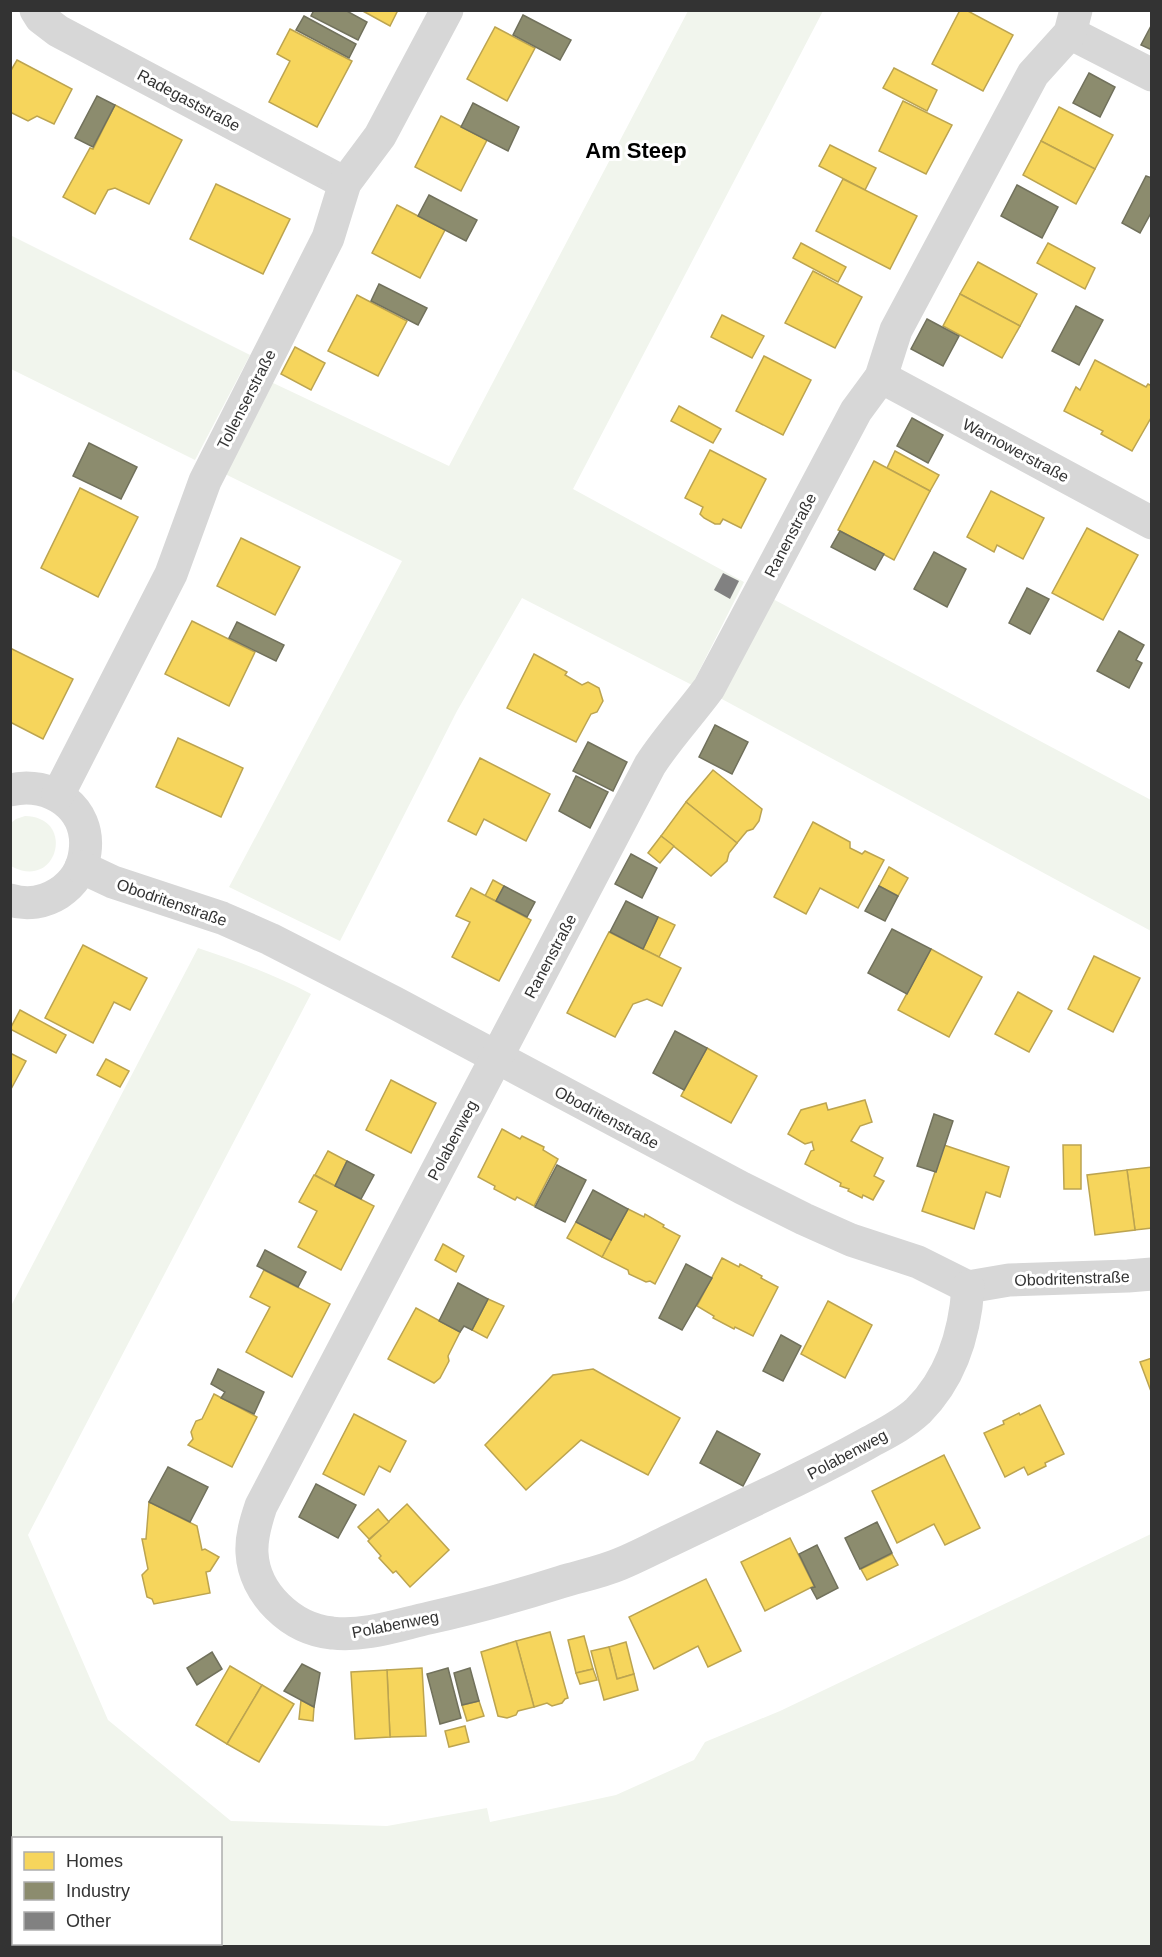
<svg xmlns="http://www.w3.org/2000/svg" width="1162" height="1957" font-family="Arial,sans-serif">
<style>
.green{fill:#f1f5ed;fill-rule:evenodd}
.homes{fill:#f6d55c;stroke:#bca450;stroke-width:1.5}
.industry{fill:#8c8c6e;stroke:#71715c;stroke-width:1.5}
.building{fill:#818181}
.lines{fill:none;stroke-linecap:round;stroke-linejoin:round}
.street{stroke:#d7d7d7;stroke-width:33}
.labels{text-anchor:middle;stroke-width:6;stroke-linejoin:round;paint-order:stroke}
.street-label{font-size:16px;fill:#333;stroke:#fff}
.district-label{font-size:22px;font-weight:bold;fill:#000;stroke:#fff}
</style>
<rect width="100%" height="100%" fill="#fff"/>
<g class="green">
<path d="M688,11h135l-250,478 171,93 -52,103 -170,-87 -65,113 -117,230 -111,-54 173,-326 -179,-88 48,-91 178,84z"/>
<path d="M10,235l240,120 -55,105 -184,-91z"/>
<path d="M771,598l380,202v131l-431,-233z"/>
<path d="M25,816c52,1 32,76 -14,50v-43l5,-4z"/>
<path d="M198,948c39,13 77,27 113,46l-283,541 80,185 123,101 156,5 100,-18 3,14 126,-27 78,-35 11,-18 75,-31 371,-177v412h-1140v-640zM220,1838v106h-206v-106z"/>
</g>
<g class="homes">
<path d="M361,10h37l-8,16z"/>
<path d="M960,10h6l47,25 -30,56 -51,-27z"/>
<path d="M495,27l40,21 -28,53 -40,-22z"/>
<path d="M290,29l62,32 -35,66 -48,-25 21,-41 -13,-7z"/>
<path d="M17,60l55,29 -18,35 -17,-8 -9,5 -18,-9v-40z"/>
<path d="M894,68l43,22 -10,21 -44,-23z"/>
<path d="M903,101l49,24 -26,49 -47,-23z"/>
<path d="M115,105l67,35 -33,64 -34,-16 -7,2 -13,24 -32,-17 27,-49 3,1z"/>
<path d="M1059,107l54,28 -18,34 -54,-28z"/>
<path d="M441,116l46,24 -26,51 -46,-24z"/>
<path d="M1041,141l54,28 -19,35 -53,-29z"/>
<path d="M830,145l46,23 -11,22 -46,-24z"/>
<path d="M843,179l74,37 -27,53 -74,-38z"/>
<path d="M216,184l74,35 -27,55 -73,-35z"/>
<path d="M397,205l48,25 -25,48 -48,-25z"/>
<path d="M801,243l45,24 -8,15 -45,-24z"/>
<path d="M1048,243l47,25 -10,21 -48,-26z"/>
<path d="M978,262l59,32 -17,32 -60,-32z"/>
<path d="M813,271l49,26 -27,51 -50,-25z"/>
<path d="M960,294l60,32 -18,32 -59,-32z"/>
<path d="M357,295l50,26 -29,55 -50,-25z"/>
<path d="M722,315l42,21 -12,22 -41,-21z"/>
<path d="M295,347l30,16 -14,27 -30,-16z"/>
<path d="M764,356l47,24 -28,55 -47,-24z"/>
<path d="M1095,360l51,27 2,-3 4,2v30l-20,35 -31,-17 2,-3 -39,-20 12,-24 4,3z"/>
<path d="M679,406l42,23 -8,14 -42,-22z"/>
<path d="M710,450l56,29 -25,49 -18,-9 -3,5h-5l-11,-6 -4,-4 3,-7 -18,-9z"/>
<path d="M895,451l44,24 -9,16 -43,-23z"/>
<path d="M874,461l56,30 -36,69 -56,-30z"/>
<path d="M80,488l58,29 -40,80 -57,-29z"/>
<path d="M991,491l53,27 -21,41 -26,-14 -3,7 -27,-15z"/>
<path d="M1087,528l51,27 -35,65 -51,-27z"/>
<path d="M241,538l59,29 -25,48 -58,-29z"/>
<path d="M192,621l63,31 -26,54 -64,-32z"/>
<path d="M10,648l63,31 -30,60 -33,-17z"/>
<path d="M534,654l33,18 -2,3 17,10 6,-3 11,6 4,13 -6,11 -6,2 -15,28 -69,-34z"/>
<path d="M178,738l65,30 -22,49 -65,-30z"/>
<path d="M480,758l70,36 -24,47 -42,-22 -8,16 -28,-14z"/>
<path d="M713,770l49,39 -3,12 -6,8 -6,2 -10,12 -51,-41z"/>
<path d="M686,802l51,41 -8,10 -2,8 -16,15 -50,-40z"/>
<path d="M813,822l37,20v6l12,6 3,-3 19,9 -26,48 -38,-20 -14,26 -32,-17z"/>
<path d="M661,836l13,10 -14,17 -12,-10z"/>
<path d="M889,867l19,11 -10,18 -19,-10z"/>
<path d="M493,880l11,6 -8,15 -11,-5z"/>
<path d="M471,888l60,32 -32,61 -47,-24 18,-35 -14,-6z"/>
<path d="M658,917l17,8 -16,32 -16,-8z"/>
<path d="M609,932l72,36 -19,38 -15,-7 -14,5 -18,33 -48,-24z"/>
<path d="M83,945l64,33 -17,32 -16,-8 -21,41 -48,-25z"/>
<path d="M931,949l51,28 -33,60 -51,-27z"/>
<path d="M1094,956l46,22 -27,54 -45,-23z"/>
<path d="M1018,992l34,19 -23,41 -34,-18z"/>
<path d="M20,1010l46,25 -10,18 -46,-24z"/>
<path d="M707,1048l50,28 -26,47 -50,-27z"/>
<path d="M10,1053l16,8 -16,30z"/>
<path d="M106,1059l23,12 -9,16 -23,-12z"/>
<path d="M391,1080l45,23 -25,50 -45,-23z"/>
<path d="M865,1100l7,22 -12,4 -9,15 32,17 -9,18 10,5 -11,19 -10,-5 -1,3 -14,-7 1,-2 -9,-3 1,-3 -36,-19 6,-13 3,-1 -2,-8 -7,2 -17,-10 13,-24 25,-7 2,7z"/>
<path d="M502,1129l18,10 2,-3 22,11 -1,3 15,9 -24,47 -17,-9 -2,3 -21,-11 1,-3 -17,-9z"/>
<path d="M944,1145l65,22 -9,30 -14,-5 -12,37 -52,-18z"/>
<path d="M1063,1145h18v44h-17z"/>
<path d="M328,1151l19,10 -12,25 -20,-11z"/>
<path d="M1152,1167v61l-17,2 -8,-60z"/>
<path d="M1127,1170l8,60 -40,5 -8,-60z"/>
<path d="M314,1175l60,31 -33,64 -43,-23 19,-36 -18,-9z"/>
<path d="M628,1209l16,8 1,-3 19,11 -1,2 17,9 -25,48 -5,-3 -4,1 -17,-8 -1,-4 -26,-13z"/>
<path d="M576,1222l35,18 -9,17 -35,-19z"/>
<path d="M443,1244l21,12 -8,16 -21,-12z"/>
<path d="M722,1258l17,9 1,-3 22,12 -1,2 17,9 -25,49 -18,-9 -1,2 -21,-11 1,-2 -17,-10z"/>
<path d="M264,1270l66,34 -38,73 -46,-25 24,-45 -20,-10z"/>
<path d="M488,1299l16,7 -17,32 -15,-8z"/>
<path d="M828,1301l44,24 -27,53 -44,-24z"/>
<path d="M416,1308l44,24 -12,24 1,5 -9,17 -6,5 -46,-24z"/>
<path d="M1152,1358v36l-12,-32z"/>
<path d="M593,1369l87,49 -32,57 -67,-35 -55,50 -41,-45 68,-70z"/>
<path d="M214,1394l43,23 -25,50 -44,-22 5,-6 -2,-7 5,-11 6,-2z"/>
<path d="M1040,1405l24,49 -19,9 1,3 -18,9 -4,-8 -19,10 -21,-44 20,-9 -1,-3 16,-8 1,2z"/>
<path d="M354,1414l52,27 -16,31 -11,-6 -15,29 -41,-21z"/>
<path d="M944,1455l36,73 -35,17 -11,-21 -37,19 -25,-52z"/>
<path d="M149,1502l48,24 5,24 3,-1 14,8 -9,14 -4,1 4,21 -56,11 -2,-5 -5,-2 -5,-22 6,-6 -6,-30h4z"/>
<path d="M407,1504l42,46 -39,37 -14,-16 -3,2 -14,-15 2,-2 -13,-15z"/>
<path d="M378,1509l11,13 -20,17 -11,-12z"/>
<path d="M790,1538l24,48 -49,25 -24,-49z"/>
<path d="M892,1554l6,11 -31,15 -6,-11z"/>
<path d="M706,1579l35,72 -33,16 -10,-21 -44,23 -25,-52z"/>
<path d="M550,1632l18,66 -3,1 -3,4 -10,3 -5,-3 -13,4 -18,-66z"/>
<path d="M584,1636l9,33 -17,4 -8,-33z"/>
<path d="M516,1641l18,66 -16,4 -2,4 -9,3 -9,-2 -17,-64z"/>
<path d="M626,1642l8,32 -17,5 -8,-32z"/>
<path d="M609,1647l8,32 17,-5 4,16 -34,10 -13,-49z"/>
<path d="M230,1666l32,19 -35,59 -31,-19z"/>
<path d="M422,1668l4,68 -36,1 -3,-67z"/>
<path d="M593,1669l4,11 -17,4 -4,-11z"/>
<path d="M387,1670l3,67 -35,2 -4,-67z"/>
<path d="M262,1685l32,19 -35,58 -32,-18z"/>
<path d="M301,1700l13,7 -1,14 -14,-2z"/>
<path d="M479,1701l5,15 -17,5 -5,-16z"/>
<path d="M465,1726l4,16 -20,5 -4,-16z"/>
</g>
<g class="industry">
<path d="M314,10h31l22,12 -9,18 -47,-24z"/>
<path d="M523,15l48,25 -11,20 -47,-25z"/>
<path d="M304,16l52,28 -7,14 -53,-28z"/>
<path d="M1152,24v26l-11,-5z"/>
<path d="M1089,73l26,14 -15,30 -27,-14z"/>
<path d="M97,96l18,9 -22,42 -18,-9z"/>
<path d="M473,103l46,24 -11,24 -47,-24z"/>
<path d="M1146,176l6,2v33l-12,22 -18,-10z"/>
<path d="M1017,185l41,22 -16,31 -41,-22z"/>
<path d="M429,195l48,25 -11,21 -48,-25z"/>
<path d="M379,284l48,24 -9,17 -47,-24z"/>
<path d="M1076,306l27,14 -24,45 -27,-14z"/>
<path d="M927,319l32,17 -16,30 -32,-17z"/>
<path d="M912,418l31,17 -15,28 -31,-17z"/>
<path d="M89,443l48,24 -16,32 -48,-23z"/>
<path d="M840,531l44,23 -9,16 -44,-23z"/>
<path d="M934,552l32,17 -19,38 -33,-18z"/>
<path d="M1027,588l22,11 -19,35 -21,-11z"/>
<path d="M237,622l47,23 -8,16 -47,-23z"/>
<path d="M1119,631l25,14 -8,15 6,3 -13,25 -32,-17z"/>
<path d="M715,725l33,17 -16,32 -33,-17z"/>
<path d="M588,742l39,20 -14,29 -40,-20z"/>
<path d="M576,776l32,16 -18,36 -31,-17z"/>
<path d="M631,854l26,14 -15,30 -27,-14z"/>
<path d="M504,886l31,16 -8,15 -31,-16z"/>
<path d="M879,886l19,10 -13,25 -20,-10z"/>
<path d="M626,901l32,16 -15,32 -33,-17z"/>
<path d="M892,929l39,20 -24,45 -39,-21z"/>
<path d="M675,1031l32,17 -23,42 -31,-17z"/>
<path d="M934,1114l19,7 -17,51 -19,-6z"/>
<path d="M347,1161l27,14 -13,24 -26,-13z"/>
<path d="M557,1165l29,15 -21,42 -30,-15z"/>
<path d="M593,1190l35,19 -17,31 -35,-18z"/>
<path d="M265,1250l41,22 -8,15 -41,-21z"/>
<path d="M686,1264l26,14 -30,52 -23,-12z"/>
<path d="M458,1283l30,16 -16,31 -8,-4 -4,6 -21,-11z"/>
<path d="M781,1335l20,11 -18,35 -20,-10z"/>
<path d="M218,1369l46,23 -10,22 -33,-16 4,-6 -14,-8z"/>
<path d="M717,1431l43,23 -17,32 -43,-23z"/>
<path d="M168,1467l40,20 -18,35 -41,-20z"/>
<path d="M316,1484l40,21 -18,33 -39,-21z"/>
<path d="M877,1522l15,31 -32,16 -15,-31z"/>
<path d="M817,1545l21,43 -21,11 -6,-11 4,-1 -16,-33z"/>
<path d="M212,1652l10,17 -25,16 -10,-17z"/>
<path d="M302,1664l18,9 -6,34 -30,-16z"/>
<path d="M448,1668l13,50 -21,6 -13,-50z"/>
<path d="M470,1668l9,33 -17,4 -8,-32z"/>
</g>
<path class="building" d="M723,573l16,8 -9,18 -16,-9z"/>
<g class="lines">
<g class="street">
<path d="M36,10l5,8 17,13 287,152"/>
<path d="M1070,33l82,42"/>
<path d="M881,377l271,146"/>
<path d="M10,790c40,-10 81,18 75,62 -4,35 -41,59 -75,48"/>
<path d="M58,795l113,-221 34,-93 123,-243 17,-55 35,-47 67,-126"/>
<path d="M81,867l32,15 109,36 48,21 125,64 347,185 62,31 47,21 67,22 50,25 41,-7 119,-4 24,-2"/>
<path d="M968,1287c-3,46 -17,91 -50,124 -15,14 -34,23 -52,33 -27,15 -55,29 -84,43 -37,18 -74,35 -111,53 -17,8 -34,17 -51,24 -19,8 -39,12 -59,18 -44,14 -87,26 -132,36 -31,7 -65,19 -97,15 -41,-4 -78,-40 -80,-80 -1,-16 4,-32 9,-47 129,-247 260,-494 389,-741 18,-28 40,-51 59,-77l147,-277 25,-34 15,-47 137,-256 37,-41 6,-23"/>
</g>
</g>
<g class="labels">
<g class="street-label">
<text transform="translate(189 100) rotate(28)" y="6">Radegaststraße</text>
<text transform="translate(246 399) rotate(-63)" y="6">Tollenserstraße</text>
<text transform="translate(1016 450) rotate(28)" y="6">Warnowerstraße</text>
<text transform="translate(790 535) rotate(-62)" y="6">Ranenstraße</text>
<text transform="translate(172 902) rotate(19)" y="6">Obodritenstraße</text>
<text transform="translate(550 956) rotate(-62)" y="6">Ranenstraße</text>
<text transform="translate(607 1117) rotate(28)" y="6">Obodritenstraße</text>
<text transform="translate(452 1140) rotate(-62)" y="6">Polabenweg</text>
<text transform="translate(1072 1278) rotate(-2)" y="6">Obodritenstraße</text>
<text transform="translate(847 1454) rotate(-28)" y="6">Polabenweg</text>
<text transform="translate(395 1624) rotate(-11)" y="6">Polabenweg</text>
</g>
<g class="district-label">
<text x="636" y="158">Am Steep</text>
</g>
</g>
<rect width="1162" height="1957" fill="none" stroke="#333333" stroke-width="24"/>
<rect x="12" y="1837" width="210" height="108" fill="#ffffff" stroke="#adadad" stroke-width="1.5"/>
<rect x="24" y="1852" width="30" height="18" fill="#f6d55c" stroke="#adadad" stroke-width="1.5"/>
<text x="66" y="1867" font-size="18" fill="#333333">Homes</text>
<rect x="24" y="1882" width="30" height="18" fill="#8c8c6e" stroke="#adadad" stroke-width="1.5"/>
<text x="66" y="1897" font-size="18" fill="#333333">Industry</text>
<rect x="24" y="1912" width="30" height="18" fill="#818181" stroke="#adadad" stroke-width="1.5"/>
<text x="66" y="1927" font-size="18" fill="#333333">Other</text>
</svg>
